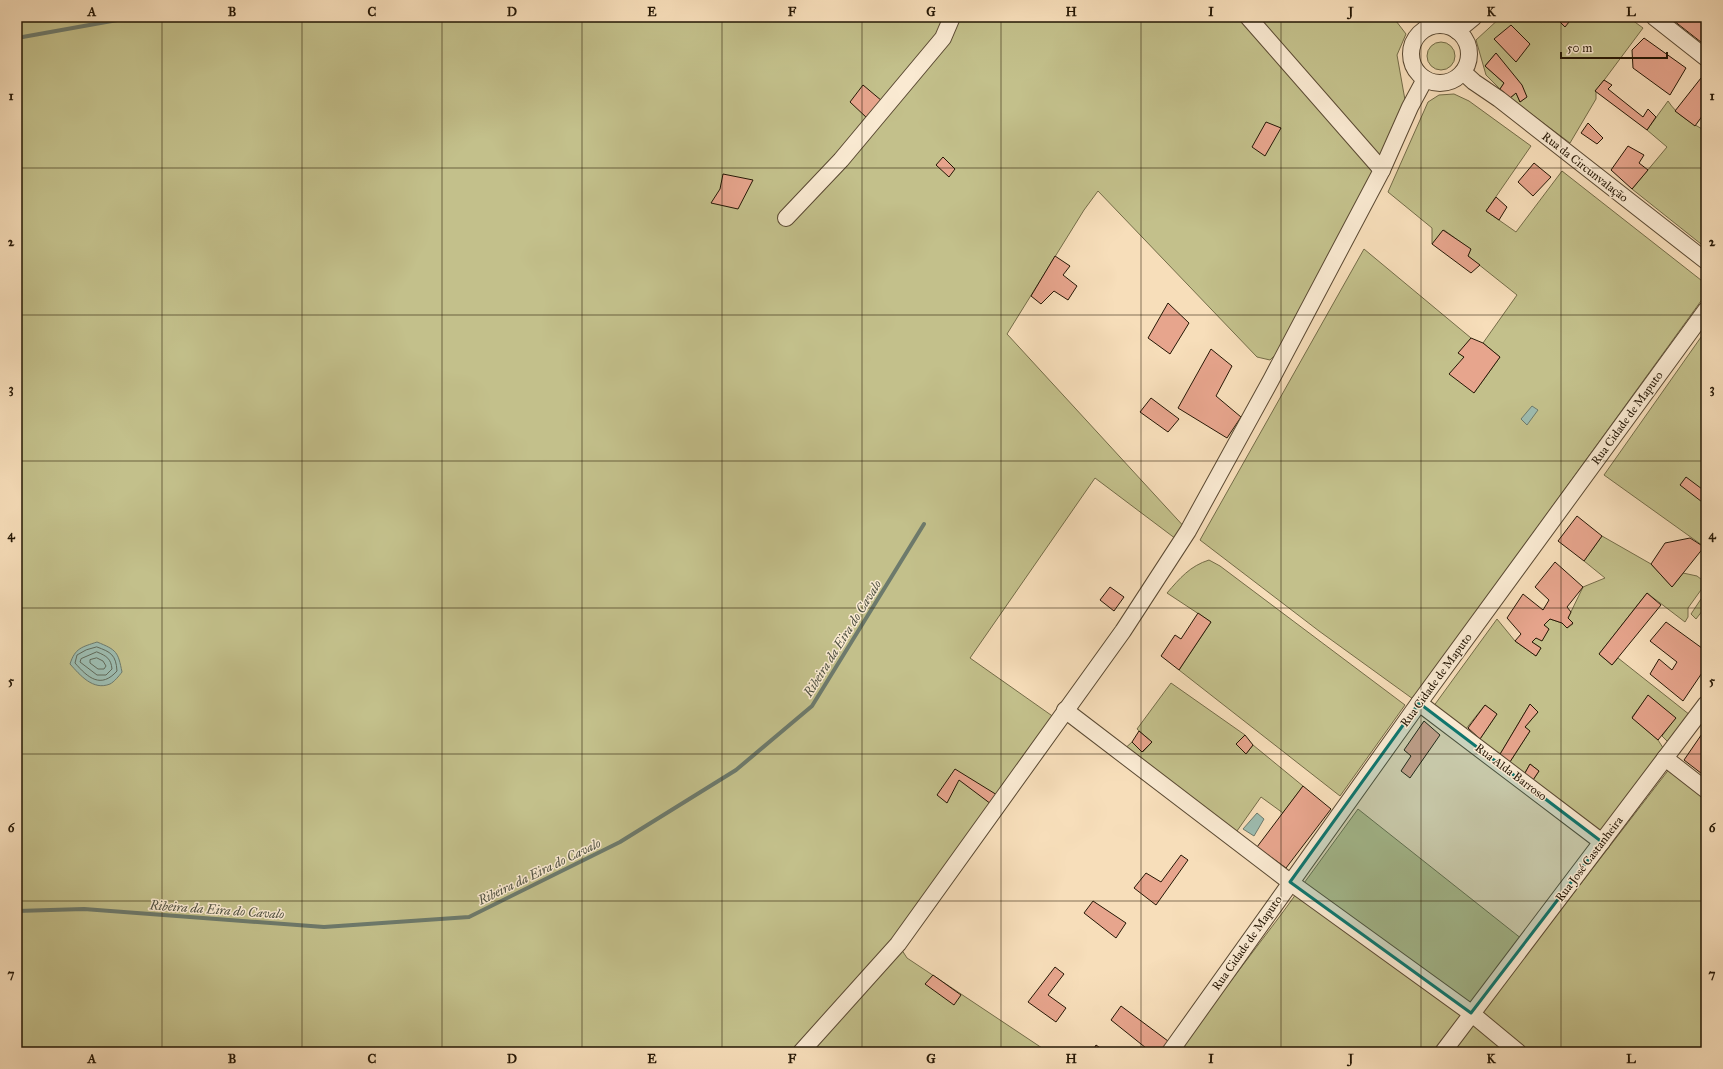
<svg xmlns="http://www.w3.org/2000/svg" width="1723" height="1069" font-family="'IM FELL Great Primer',serif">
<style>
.green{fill:#c3c08b;stroke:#746c48}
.water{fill:#9dbcb0;stroke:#6d7a6c}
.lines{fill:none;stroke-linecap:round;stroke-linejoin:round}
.shore{stroke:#616a5a;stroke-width:1}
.stream{stroke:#6d7a6c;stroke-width:4}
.building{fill:#e7a58d;stroke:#251705}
.minor-casing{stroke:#5a4932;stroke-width:18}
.minor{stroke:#faead2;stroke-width:16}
.marked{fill:#0f766e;fill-opacity:0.2;stroke:#0f766e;stroke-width:3;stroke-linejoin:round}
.grid{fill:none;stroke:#251705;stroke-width:1;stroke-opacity:0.55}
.labels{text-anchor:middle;stroke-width:3;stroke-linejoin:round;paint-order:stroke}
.street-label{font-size:12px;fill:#251705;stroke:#faead2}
.water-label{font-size:13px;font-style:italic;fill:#4f5141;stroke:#faead2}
.neatline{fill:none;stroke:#251705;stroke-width:1.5}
.grid-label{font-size:13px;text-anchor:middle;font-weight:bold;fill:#251705}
</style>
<rect width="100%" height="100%" fill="#f7deba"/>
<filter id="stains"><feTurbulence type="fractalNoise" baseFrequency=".005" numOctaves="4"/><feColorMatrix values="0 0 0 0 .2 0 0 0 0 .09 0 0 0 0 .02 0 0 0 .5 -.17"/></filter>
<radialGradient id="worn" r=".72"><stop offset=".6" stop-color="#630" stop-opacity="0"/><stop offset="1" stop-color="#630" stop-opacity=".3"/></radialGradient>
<g class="green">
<path d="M17,17h1376l13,17 -9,21 8,45 -39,91 -84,157 -12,12 -13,-3 -159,-166 -14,19 -77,124 181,197 -8,11 -85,-64 -125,180 88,62 -160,224 9,14 141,94h-1031z"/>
<path d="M1501,17h127l15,11 -47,63v8l-26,44 -60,-45 6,-5 4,9 6,-5 -30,-44 -11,13 19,17 -4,6 -14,-14 -10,-35z"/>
<circle cx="1441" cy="56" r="14"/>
<path d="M1454,94l15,7 62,45 -45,65 30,21 46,-61 144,113v10l-293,405 -94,-68 -119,-91 164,-291 107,89 -12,15 5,4 10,36 26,-36 -17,-14 34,-48 -49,-39 2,-7 -26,-19 -12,14v-16l-44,-36 40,-90 11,-7z"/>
<path d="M1668,101c9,14 23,22 38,30v117l-74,-59 35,-42 -20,-17z"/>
<path d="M1706,330v218l-102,-73z"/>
<path d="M1602,536l49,28 21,23 11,-14 14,3 9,7 -18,25v9l-3,5 -38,-29 -48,61 13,11 6,-7 72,57 -17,32 -11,-11 13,-18 -27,-22 -16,21 26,23 9,14 -65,88 -73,-56 10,-15 -9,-7 -9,16 -15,-12 24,-37 -5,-4 13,-15 -8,-8 -34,57 -16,-22 17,-25 -12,-9 -24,30 -28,-28 64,-88 18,22 21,15 5,-8 -9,-6 4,-4 6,2 7,-11 -5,-4 6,-6 12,4 5,5 6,-4 -5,-6 15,-31 22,-9 -21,-17z"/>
<path d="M1209,560l11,6 185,139 -65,91 -161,-126 32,-48 -44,-29c13,-15 23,-27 42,-33z"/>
<path d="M1701,599l5,3v4l-10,13 -5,-5z"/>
<path d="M1171,683l74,52 -9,9 10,10 7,-9 50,41 -20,27 -22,-16 -29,41 -111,-86 11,-10 11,10 9,-10 -15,-13z"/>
<path d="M1670,768l36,27v257h-529l103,-136 78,-107 174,138z"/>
</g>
<g class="water">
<path d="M1532,406l6,4 -11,15 -6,-6z"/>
<path d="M97,642c20,8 21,10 25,30 -3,4 -8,10 -12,12 -17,7 -30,-9 -40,-20 5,-16 12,-17 27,-22z"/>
<path d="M1257,813l7,6 -10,17 -11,-7z"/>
</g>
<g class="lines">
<g class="shore">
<path d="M97,647c14,5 19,8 20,24 -16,18 -29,7 -42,-8l2,-8 9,-5z"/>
<path d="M97,652c10,4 14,7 15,17l-6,6h-9l-17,-13 1,-3z"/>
<path d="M97,658l6,3 3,5 -2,3h-6l-8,-6v-3z"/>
</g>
<g class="stream">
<path d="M17,38l117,-21"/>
<path d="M17,911l67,-2 240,18 145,-10 151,-75 116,-72 76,-64 112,-182"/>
</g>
</g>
<g class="building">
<path d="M1555,17h18l-8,10z"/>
<path d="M1669,17h37v29z"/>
<path d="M1511,25l19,19 -14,18 -22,-23z"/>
<path d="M1644,38l42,30 -16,27 -37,-27 -1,-18z"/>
<path d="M1496,53l26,32 5,12 -7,5 -4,-9 -6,5 -10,-9 4,-6 -19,-17z"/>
<path d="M1701,78l5,4v35l-3,-2 -8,11 -20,-15z"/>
<path d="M1604,80l8,5 -4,4 35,28 5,-8 8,8 -9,13 -52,-39z"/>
<path d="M863,85l19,16 -15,17 -17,-16z"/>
<path d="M1266,122l15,6 -16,28 -13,-9z"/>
<path d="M1588,123l15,15 -6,6 -16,-11z"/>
<path d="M1628,146l16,9 -5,8 9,7 -16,19 -21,-19z"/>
<path d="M943,157l12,12 -6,8 -13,-12z"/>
<path d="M1534,163l17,14 -18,19 -15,-14z"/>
<path d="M723,174l30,6 -15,29 -27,-6 9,-14z"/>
<path d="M1496,197l11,10 -8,13 -13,-9z"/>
<path d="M1443,230l28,19 -3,7 12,9 -9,8 -39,-29z"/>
<path d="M1055,256l15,10 -7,9 14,11 -9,14 -14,-9 -13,13 -10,-8z"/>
<path d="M1168,303l21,20 -19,31 -22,-16z"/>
<path d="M1471,338l12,5 17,14 -26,36 -25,-19 15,-17 -6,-4z"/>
<path d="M1211,349l21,17 -16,30 25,21 -14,21 -49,-30z"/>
<path d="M1151,398l28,21 -11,13 -28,-20z"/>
<path d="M1686,477l20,15v13l-26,-20z"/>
<path d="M1577,516l25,20 -18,25 -26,-20z"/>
<path d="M1690,538l14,9 -32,40 -21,-23 14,-21z"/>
<path d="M1555,562l28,25 -16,20 4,5 -3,6 5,5 -6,5 -5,-5 -12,-4 -6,6 5,4 -7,12 -6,-3 -4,4 9,6 -5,8 -21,-15 6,-7 -14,-16 16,-24 20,16 6,-10 -14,-13z"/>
<path d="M1110,587l14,10 -10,14 -14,-11z"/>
<path d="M1647,593l14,12 -49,60 -13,-11z"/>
<path d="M1198,613l13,9 -32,48 -18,-14 14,-21 6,4z"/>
<path d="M1706,616v10l-4,-4z"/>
<path d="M1666,622l40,29v16l-23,34 -33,-27 9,-15 13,11 5,-8 -27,-21z"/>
<path d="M1648,695l28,23 -18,22 -26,-22z"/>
<path d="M1530,704l8,8 -13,15 5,4 -24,37 -10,-7z"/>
<path d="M1485,705l12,9 -17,25 -12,-11z"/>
<path d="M1424,721l16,14 -30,43 -9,-7 10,-15 -7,-6z"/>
<path d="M1706,728v49l-22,-17z"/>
<path d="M1139,731l13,11 -10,10 -10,-10z"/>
<path d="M1245,735l8,10 -7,9 -10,-10z"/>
<path d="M1530,764l9,7 -10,15 -8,-6z"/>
<path d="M955,769l47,29 -7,9 -36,-27 -12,23 -10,-8z"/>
<path d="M1303,786l28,23 -45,59 -29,-21z"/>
<path d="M1181,855l7,5 -32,45 -22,-17 12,-15 15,9z"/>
<path d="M1093,901l33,22 -10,15 -32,-25z"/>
<path d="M1055,967l9,7 -16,21 18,13 -10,14 -28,-20z"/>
<path d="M933,975l28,20 -7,10 -29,-21z"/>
<path d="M1121,1006l47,35 -7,11h-10l-40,-32z"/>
<path d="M1096,1045l10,7h-14z"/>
</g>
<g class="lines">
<defs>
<g id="minor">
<path d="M1248,17l134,153"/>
<path d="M1654,17l52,41"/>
<circle cx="1440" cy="54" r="29"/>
<path d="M1457,31l17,-14"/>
<path d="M1463,72l11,10 25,17 207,162"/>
<path d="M786,218l55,-58 102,-122 9,-21"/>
<path d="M1419,703l183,139"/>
<path d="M1065,710l225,172 181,131 47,39"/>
<path d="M1665,758l41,32"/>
<path d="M801,1052l97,-108 225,-313 65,-100 83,-151 111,-210 28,-63 15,-28"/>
<path d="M1170,1052l249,-349 287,-393"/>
<path d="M1443,1052l263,-348"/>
</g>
</defs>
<use href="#minor" class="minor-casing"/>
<use href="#minor" class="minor"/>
</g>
<path class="marked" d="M1419,703l183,139 -131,171 -181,-131z"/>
<path class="grid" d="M162,17v1035M302,17v1035M442,17v1035M582,17v1035M722,17v1035M862,17v1035M1001,17v1035M1141,17v1035M1281,17v1035M1421,17v1035M1561,17v1035M17,168h1689M17,315h1689M17,461h1689M17,608h1689M17,754h1689M17,901h1689"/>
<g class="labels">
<g class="street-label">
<text transform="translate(1585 167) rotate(38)" y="4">Rua da Circunvalação</text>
<text transform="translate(1627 418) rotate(-54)" y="4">Rua Cidade de Maputo</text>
<text transform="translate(1436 680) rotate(-54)" y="4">Rua Cidade de Maputo</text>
<text transform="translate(1511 772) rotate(37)" y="4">Rua Alda Barroso</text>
<text transform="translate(1589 859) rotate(-53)" y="4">Rua José Castanheira</text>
<text transform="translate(1247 943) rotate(-55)" y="4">Rua Cidade de Maputo</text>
</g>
<g class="water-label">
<text transform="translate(842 638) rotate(-58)" y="5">Ribeira da Eira do Cavalo</text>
<text transform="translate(539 871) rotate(-26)" y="5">Ribeira da Eira do Cavalo</text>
<text transform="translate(217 909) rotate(4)" y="5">Ribeira da Eira do Cavalo</text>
</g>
</g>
<rect width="1723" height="1069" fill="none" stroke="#f7deba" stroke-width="44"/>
<path d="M1561 52v6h106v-6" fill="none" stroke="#251705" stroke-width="2"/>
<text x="1567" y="52" font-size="12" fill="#251705" stroke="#faead2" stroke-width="3" paint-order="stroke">50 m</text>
<rect x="22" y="22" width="1679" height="1025" class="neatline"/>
<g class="grid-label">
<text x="92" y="16">A</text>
<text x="232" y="16">B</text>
<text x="372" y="16">C</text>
<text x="512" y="16">D</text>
<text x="652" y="16">E</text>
<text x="792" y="16">F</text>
<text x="931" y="16">G</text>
<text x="1071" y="16">H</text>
<text x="1211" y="16">I</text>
<text x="1351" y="16">J</text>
<text x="1491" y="16">K</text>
<text x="1631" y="16">L</text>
<text x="11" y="100">1</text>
<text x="1712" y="100">1</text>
<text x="11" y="246">2</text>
<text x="1712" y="246">2</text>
<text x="11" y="393">3</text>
<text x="1712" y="393">3</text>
<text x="11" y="539">4</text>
<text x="1712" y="539">4</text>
<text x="11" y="685">5</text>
<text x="1712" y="685">5</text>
<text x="11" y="832">6</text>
<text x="1712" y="832">6</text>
<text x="11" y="978">7</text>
<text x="1712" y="978">7</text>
<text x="92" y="1063">A</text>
<text x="232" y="1063">B</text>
<text x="372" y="1063">C</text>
<text x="512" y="1063">D</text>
<text x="652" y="1063">E</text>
<text x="792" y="1063">F</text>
<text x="931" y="1063">G</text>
<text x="1071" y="1063">H</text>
<text x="1211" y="1063">I</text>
<text x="1351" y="1063">J</text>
<text x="1491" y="1063">K</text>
<text x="1631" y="1063">L</text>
</g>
<rect width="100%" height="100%" filter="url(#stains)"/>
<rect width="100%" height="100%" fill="url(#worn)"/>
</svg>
